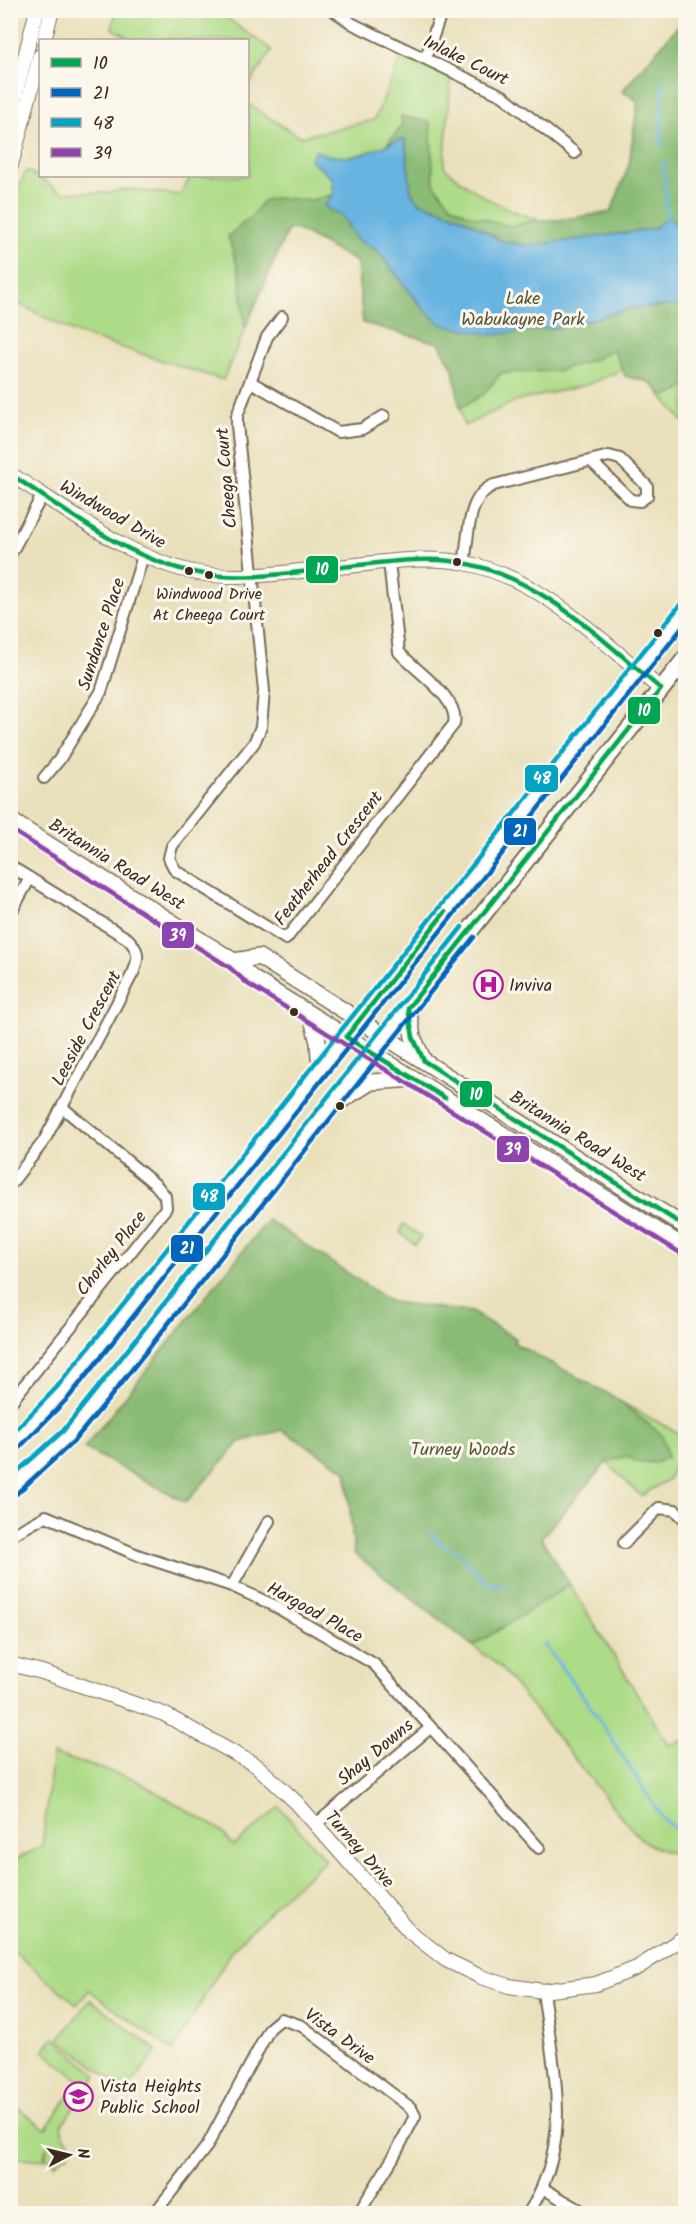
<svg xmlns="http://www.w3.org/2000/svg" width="696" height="2224" font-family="Kalam,sans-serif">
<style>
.green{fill:#aedb87;stroke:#748252;stroke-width:1.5}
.forest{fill:#8abb74;stroke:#627249;stroke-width:1.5}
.water{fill:#68b4e1;stroke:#526f80;stroke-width:1.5}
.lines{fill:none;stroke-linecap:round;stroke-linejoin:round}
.stream{stroke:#68b4e1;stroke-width:3}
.minor-casing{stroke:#786a55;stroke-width:14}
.tertiary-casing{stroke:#786a55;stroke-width:16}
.secondary-casing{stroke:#786a55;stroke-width:18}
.primary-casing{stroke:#786a55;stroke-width:20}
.minor{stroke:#fff;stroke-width:10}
.tertiary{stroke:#fff;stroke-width:14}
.secondary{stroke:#fff;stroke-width:15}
.primary{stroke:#fff;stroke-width:16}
.bus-1-casing{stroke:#fbf7ec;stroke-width:9}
.bus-2-casing{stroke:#fbf7ec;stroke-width:9}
.bus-3-casing{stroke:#fbf7ec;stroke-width:9}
.bus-4-casing{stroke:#fbf7ec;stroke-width:9}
.bus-1{stroke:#00a651;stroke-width:4.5}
.bus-2{stroke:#0065bd;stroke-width:4.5}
.bus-3{stroke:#03a3c5;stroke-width:4.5}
.bus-4{stroke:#8e44ad;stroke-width:4.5}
.bus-dot{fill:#3b2a1e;stroke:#fbf7ec;stroke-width:2}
.labels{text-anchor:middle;stroke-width:6;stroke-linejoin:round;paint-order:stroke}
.bus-label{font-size:16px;fill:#3b2a1e;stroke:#fbf7ec}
.street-label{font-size:18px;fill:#3b2a1e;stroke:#fbf7ec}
.park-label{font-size:18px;fill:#585638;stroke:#fbf7ec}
.poi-label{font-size:18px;fill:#3b2a1e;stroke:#fbf7ec;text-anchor:start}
.line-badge{stroke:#fbf7ec;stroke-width:2}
.badge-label{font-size:16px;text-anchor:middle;font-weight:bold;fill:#fff}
</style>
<rect width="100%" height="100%" fill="#fbf7ec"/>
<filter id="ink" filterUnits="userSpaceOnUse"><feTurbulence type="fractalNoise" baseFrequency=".0167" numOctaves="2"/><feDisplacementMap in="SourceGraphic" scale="12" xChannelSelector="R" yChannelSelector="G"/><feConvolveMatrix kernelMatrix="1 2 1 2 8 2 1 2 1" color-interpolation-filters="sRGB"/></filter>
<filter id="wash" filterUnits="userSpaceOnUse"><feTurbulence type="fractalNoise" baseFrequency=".008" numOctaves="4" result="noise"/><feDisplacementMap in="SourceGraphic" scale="24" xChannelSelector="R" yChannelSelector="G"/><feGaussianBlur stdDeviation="1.35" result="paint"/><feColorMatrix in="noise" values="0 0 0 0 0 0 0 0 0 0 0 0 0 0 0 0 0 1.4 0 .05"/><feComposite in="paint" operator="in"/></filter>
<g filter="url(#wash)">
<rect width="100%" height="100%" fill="#e9e0bb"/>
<g class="green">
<path d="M116,11h100l56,39 -24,37v-47h-116l-20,-12z"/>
<path d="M685,18v406l-50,-60 -48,21 -71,16 -52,25 -11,-58 -14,-25 -76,-20 -6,-61 -59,-32 -10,-1 -65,151 -147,-47 -65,-33v-99l16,-31 34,22 47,1 20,-4 52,6 11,-19h57v-72l52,33 74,-17 29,-65 48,24 -7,88c26,23 59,43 93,52 17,5 58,-1 74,-7l18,-47 9,-64 -16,-10z"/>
<path d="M268,1220l123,82 80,10 44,26 -1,5 171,94 -16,42 -28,17 -35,-34 -65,76 128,207 16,-5v118l-39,-14 -20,-21 -125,-155 -147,-115 -8,-83 -64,-40 -42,12 -54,60 -102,-54z"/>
<path d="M403,1224l18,12 -6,9 -15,-12z"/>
<path d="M53,1754l81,25 85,50 15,17 45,-39 47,53 -44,38 -51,53 -58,100 -84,-61 -12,15 -66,-56v-87l31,-16z"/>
<path d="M90,1999l67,52 -31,40 -67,-52z"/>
<path d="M54,2038l43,37 -36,51 2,8 8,10 -2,9 -15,11 -8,-7 1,-11 -3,9 1,5 -26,-2 -8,-10v-59l7,5 -6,9 33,26 35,-48 -37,-30z"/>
</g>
<g class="forest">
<path d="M685,18v215l-17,-16 -15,12 -124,17 -27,-5 -43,-25 -40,-14 -8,-10 -6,-52 -18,4 15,-18 -1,-10 29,6 4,62 18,22 18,9 40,11 28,-6h19l54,-8 18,-47 9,-64 -16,-10z"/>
<path d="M11,28l8,12 -8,34z"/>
<path d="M334,194l-10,12 18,10 16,24 19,10 49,62 142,14 64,-18 53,-3v79l-7,8 -13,4 -13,-13 -27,-7 -12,-27 -20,11 -37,11 -55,2 -18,22 -23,13 -7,-40 -14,-25 -76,-20 -6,-61 -59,-32 -10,-1 -43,100 -5,-54 -12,-39 25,-21 10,-14 12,-3 37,2z"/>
<path d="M268,1220l123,82 80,10 44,26 -1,5 100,54 48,38 6,22 -13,6 -19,-2 -10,-5 -19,6 -66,76 29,47 -97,61 -119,-93 -7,-82 -65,-41 -42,12 -54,60 -102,-54z"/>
</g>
<path class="water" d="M402,139l3,1 6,52 8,10 40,14 43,25 27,5 124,-17 15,-12 17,16v72l-53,3 -64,18 -75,9 -50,-10 -17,-13 -49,-62 -20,-10 -15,-24 -18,-10 10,-12 -2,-16 -22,-18 5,-9c35,14 54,0 87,-12z"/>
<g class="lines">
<g class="stream">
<path d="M661,146l2,-64"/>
<path d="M664,161l3,61"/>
<path d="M431,1533l9,11 16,7 31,32 19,3"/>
<path d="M544,1644l47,63 72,112 23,17"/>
</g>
</g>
</g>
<g filter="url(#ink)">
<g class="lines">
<defs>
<g id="minor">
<path d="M333,10l20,14 150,72 72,57"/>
<path d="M426,57l16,-47"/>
<path d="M282,317l-15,20 -30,79v9l27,266 -3,36 -7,16 -82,103 -3,12 6,12 111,69 168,-215c6,-26 -39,-53 -55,-72l-10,-90"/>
<path d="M251,382l87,50 24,-3 22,-13"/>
<path d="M10,555l33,-61"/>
<path d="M464,563c5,-25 2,-67 30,-78l115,-29 11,3 27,27v10l-7,5 -9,-1 -40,-39"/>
<path d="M44,778l15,-18 42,-68 42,-136"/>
<path d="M10,866l118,73c11,11 11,18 6,32l-90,170 -34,44"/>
<path d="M10,914l20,-36"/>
<path d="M10,1403l156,-195 -1,-12 -9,-11 -93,-77"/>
<path d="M10,1536l36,-20 94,40 92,30 41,19 101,59 165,184"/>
<path d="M624,1543l35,-35 16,2 11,10"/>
<path d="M232,1586l37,-65"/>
<path d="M315,1825l114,-96"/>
<path d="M544,2189l43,25"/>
<path d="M154,2214l53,-68 63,-118 11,-9 21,7 109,82 4,8 -22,42 -35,56"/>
<path d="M528,2214c47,-75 25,-141 15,-223"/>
</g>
<g id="tertiary">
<path d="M44,40l8,-30"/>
<path d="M10,115l27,-105"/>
<path d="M10,169l30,-113"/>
<path d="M10,474c59,36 119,86 188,99 45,8 95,-2 140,-6 41,-4 85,-12 127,-4 77,15 137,79 196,126"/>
<path d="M10,1664l32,8 122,42 93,52 39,36 114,130 36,28 35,17 28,9 34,5 53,-7 41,-16 49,-32"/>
</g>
<g id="secondary">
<path d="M10,820l224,141 18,17 434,270"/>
<path d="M234,961l25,-4 427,270"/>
<path d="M408,1008l5,29 11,24"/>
<path d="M311,1015l7,27 2,28"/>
<path d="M334,1105l37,-23 43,-3"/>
</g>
<g id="primary">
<path d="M10,1447l53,-55 623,-782"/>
<path d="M10,1489l58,-53 33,-40 585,-738"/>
</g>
</defs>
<use href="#minor" class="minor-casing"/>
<use href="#tertiary" class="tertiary-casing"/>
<use href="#secondary" class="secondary-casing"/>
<use href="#primary" class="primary-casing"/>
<use href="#minor" class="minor"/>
<use href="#tertiary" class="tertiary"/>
<use href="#secondary" class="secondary"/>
<use href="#primary" class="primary"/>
<defs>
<g id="bus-1">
<path d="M10,474c59,38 118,86 188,99 47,9 98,-1 145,-6 35,-4 72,-10 108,-6 84,10 148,77 210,128l-253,319 5,29 11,24 262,166"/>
<path d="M445,912l-99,125 99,61"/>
</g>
<g id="bus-2">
<path d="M15,1452l54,-55 617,-774"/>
<path d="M15,1495l58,-53 34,-41 367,-464"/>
</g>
<g id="bus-3">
<path d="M10,1436l47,-49 623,-782"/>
<path d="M10,1478l53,-47 32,-40 367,-464"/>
</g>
<path id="bus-4" d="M10,829l219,138 19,17 434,270"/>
</defs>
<use href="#bus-1" class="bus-1-casing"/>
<use href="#bus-2" class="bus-2-casing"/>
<use href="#bus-3" class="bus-3-casing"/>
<use href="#bus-4" class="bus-4-casing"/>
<use href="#bus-1" class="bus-1"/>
<use href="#bus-2" class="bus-2"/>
<use href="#bus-3" class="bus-3"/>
<use href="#bus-4" class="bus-4"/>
</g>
</g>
<defs>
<symbol id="hospital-ring" viewBox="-11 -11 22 22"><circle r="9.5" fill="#fbf7ec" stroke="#b5179e" stroke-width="1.5"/><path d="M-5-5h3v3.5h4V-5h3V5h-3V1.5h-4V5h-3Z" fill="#b5179e"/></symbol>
<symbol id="school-ring" viewBox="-11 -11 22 22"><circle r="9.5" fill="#fbf7ec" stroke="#b5179e" stroke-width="1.5"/><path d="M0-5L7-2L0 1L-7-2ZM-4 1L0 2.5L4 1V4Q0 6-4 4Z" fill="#b5179e"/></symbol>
</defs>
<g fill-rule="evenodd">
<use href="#hospital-ring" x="472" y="968" width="33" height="33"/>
<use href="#school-ring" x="62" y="2080" width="33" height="33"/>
</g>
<g class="bus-dot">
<circle cx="457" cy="562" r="5"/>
<circle cx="189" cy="571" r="5"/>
<circle cx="209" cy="575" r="5"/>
<circle cx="658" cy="633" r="5"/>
<circle cx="294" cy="1012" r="5"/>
<circle cx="340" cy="1106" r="5"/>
</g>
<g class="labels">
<g class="bus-label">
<text x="209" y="599">Windwood Drive<tspan x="209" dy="21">At Cheega Court</tspan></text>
</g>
<g class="street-label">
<text transform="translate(466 60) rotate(26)" y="6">Inlake Court</text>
<text transform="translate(226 478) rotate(-95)" y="6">Cheega Court</text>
<text transform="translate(113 514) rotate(30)" y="6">Windwood Drive</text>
<text transform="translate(101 634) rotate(-72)" y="6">Sundance Place</text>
<text transform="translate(328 858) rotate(-52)" y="6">Featherhead Crescent</text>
<text transform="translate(117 864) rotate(32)" y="6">Britannia Road West</text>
<text transform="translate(86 1028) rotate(-62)" y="6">Leeside Crescent</text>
<text transform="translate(578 1136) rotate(32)" y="6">Britannia Road West</text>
<text transform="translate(111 1253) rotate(-52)" y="6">Chorley Place</text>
<text transform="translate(315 1612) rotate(29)" y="6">Hargood Place</text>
<text transform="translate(375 1752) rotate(-40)" y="6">Shay Downs</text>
<text transform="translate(360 1849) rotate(49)" y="6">Turney Drive</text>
<text transform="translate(340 2036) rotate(36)" y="6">Vista Drive</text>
</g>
<g class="park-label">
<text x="523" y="304">Lake<tspan x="523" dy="21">Wabukayne Park</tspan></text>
<text x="463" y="1455">Turney Woods</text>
</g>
<g class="poi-label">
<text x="509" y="991">Inviva</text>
<text x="100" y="2092">Vista Heights<tspan x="100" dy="21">Public School</tspan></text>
</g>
</g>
<g class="line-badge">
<rect x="305" y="555" width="34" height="29" rx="6" fill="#00a651"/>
<rect x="627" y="696" width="34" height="29" rx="6" fill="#00a651"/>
<rect x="524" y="764" width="35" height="29" rx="6" fill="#03a3c5"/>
<rect x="503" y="817" width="34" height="29" rx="6" fill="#0065bd"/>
<rect x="161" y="921" width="34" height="28" rx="6" fill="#8e44ad"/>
<rect x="459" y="1080" width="34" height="28" rx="6" fill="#00a651"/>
<rect x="496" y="1135" width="34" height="28" rx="6" fill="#8e44ad"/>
<rect x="192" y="1182" width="34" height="29" rx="6" fill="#03a3c5"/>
<rect x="170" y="1234" width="34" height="29" rx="6" fill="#0065bd"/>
</g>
<g class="badge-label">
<text x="322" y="575">10</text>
<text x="644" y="716">10</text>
<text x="542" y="784">48</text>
<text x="520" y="837">21</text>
<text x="178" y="941">39</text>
<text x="476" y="1100">10</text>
<text x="513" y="1155">39</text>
<text x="209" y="1202">48</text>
<text x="187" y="1254">21</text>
</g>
<rect width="696" height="2224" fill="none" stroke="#fbf7ec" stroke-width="36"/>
<rect x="39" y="39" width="210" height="138" fill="#fbf7ec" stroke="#aea59a" stroke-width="1.5"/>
<rect x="51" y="58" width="30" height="9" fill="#00a651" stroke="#aea59a" stroke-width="1.5"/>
<text x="93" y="69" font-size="18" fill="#3b2a1e">10</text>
<rect x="51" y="88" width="30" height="9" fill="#0065bd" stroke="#aea59a" stroke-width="1.5"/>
<text x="93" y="99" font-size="18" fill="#3b2a1e">21</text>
<rect x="51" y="118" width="30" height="9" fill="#03a3c5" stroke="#aea59a" stroke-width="1.5"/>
<text x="93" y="129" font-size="18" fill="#3b2a1e">48</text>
<rect x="51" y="148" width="30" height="9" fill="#8e44ad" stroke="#aea59a" stroke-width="1.5"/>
<text x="93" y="159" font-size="18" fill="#3b2a1e">39</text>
<g transform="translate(69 2155) rotate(83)" stroke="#fbf7ec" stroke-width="4.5" paint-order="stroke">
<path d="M0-4.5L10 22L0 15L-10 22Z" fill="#3b2a1e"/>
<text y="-9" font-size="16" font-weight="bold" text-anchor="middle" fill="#3b2a1e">N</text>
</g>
</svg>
